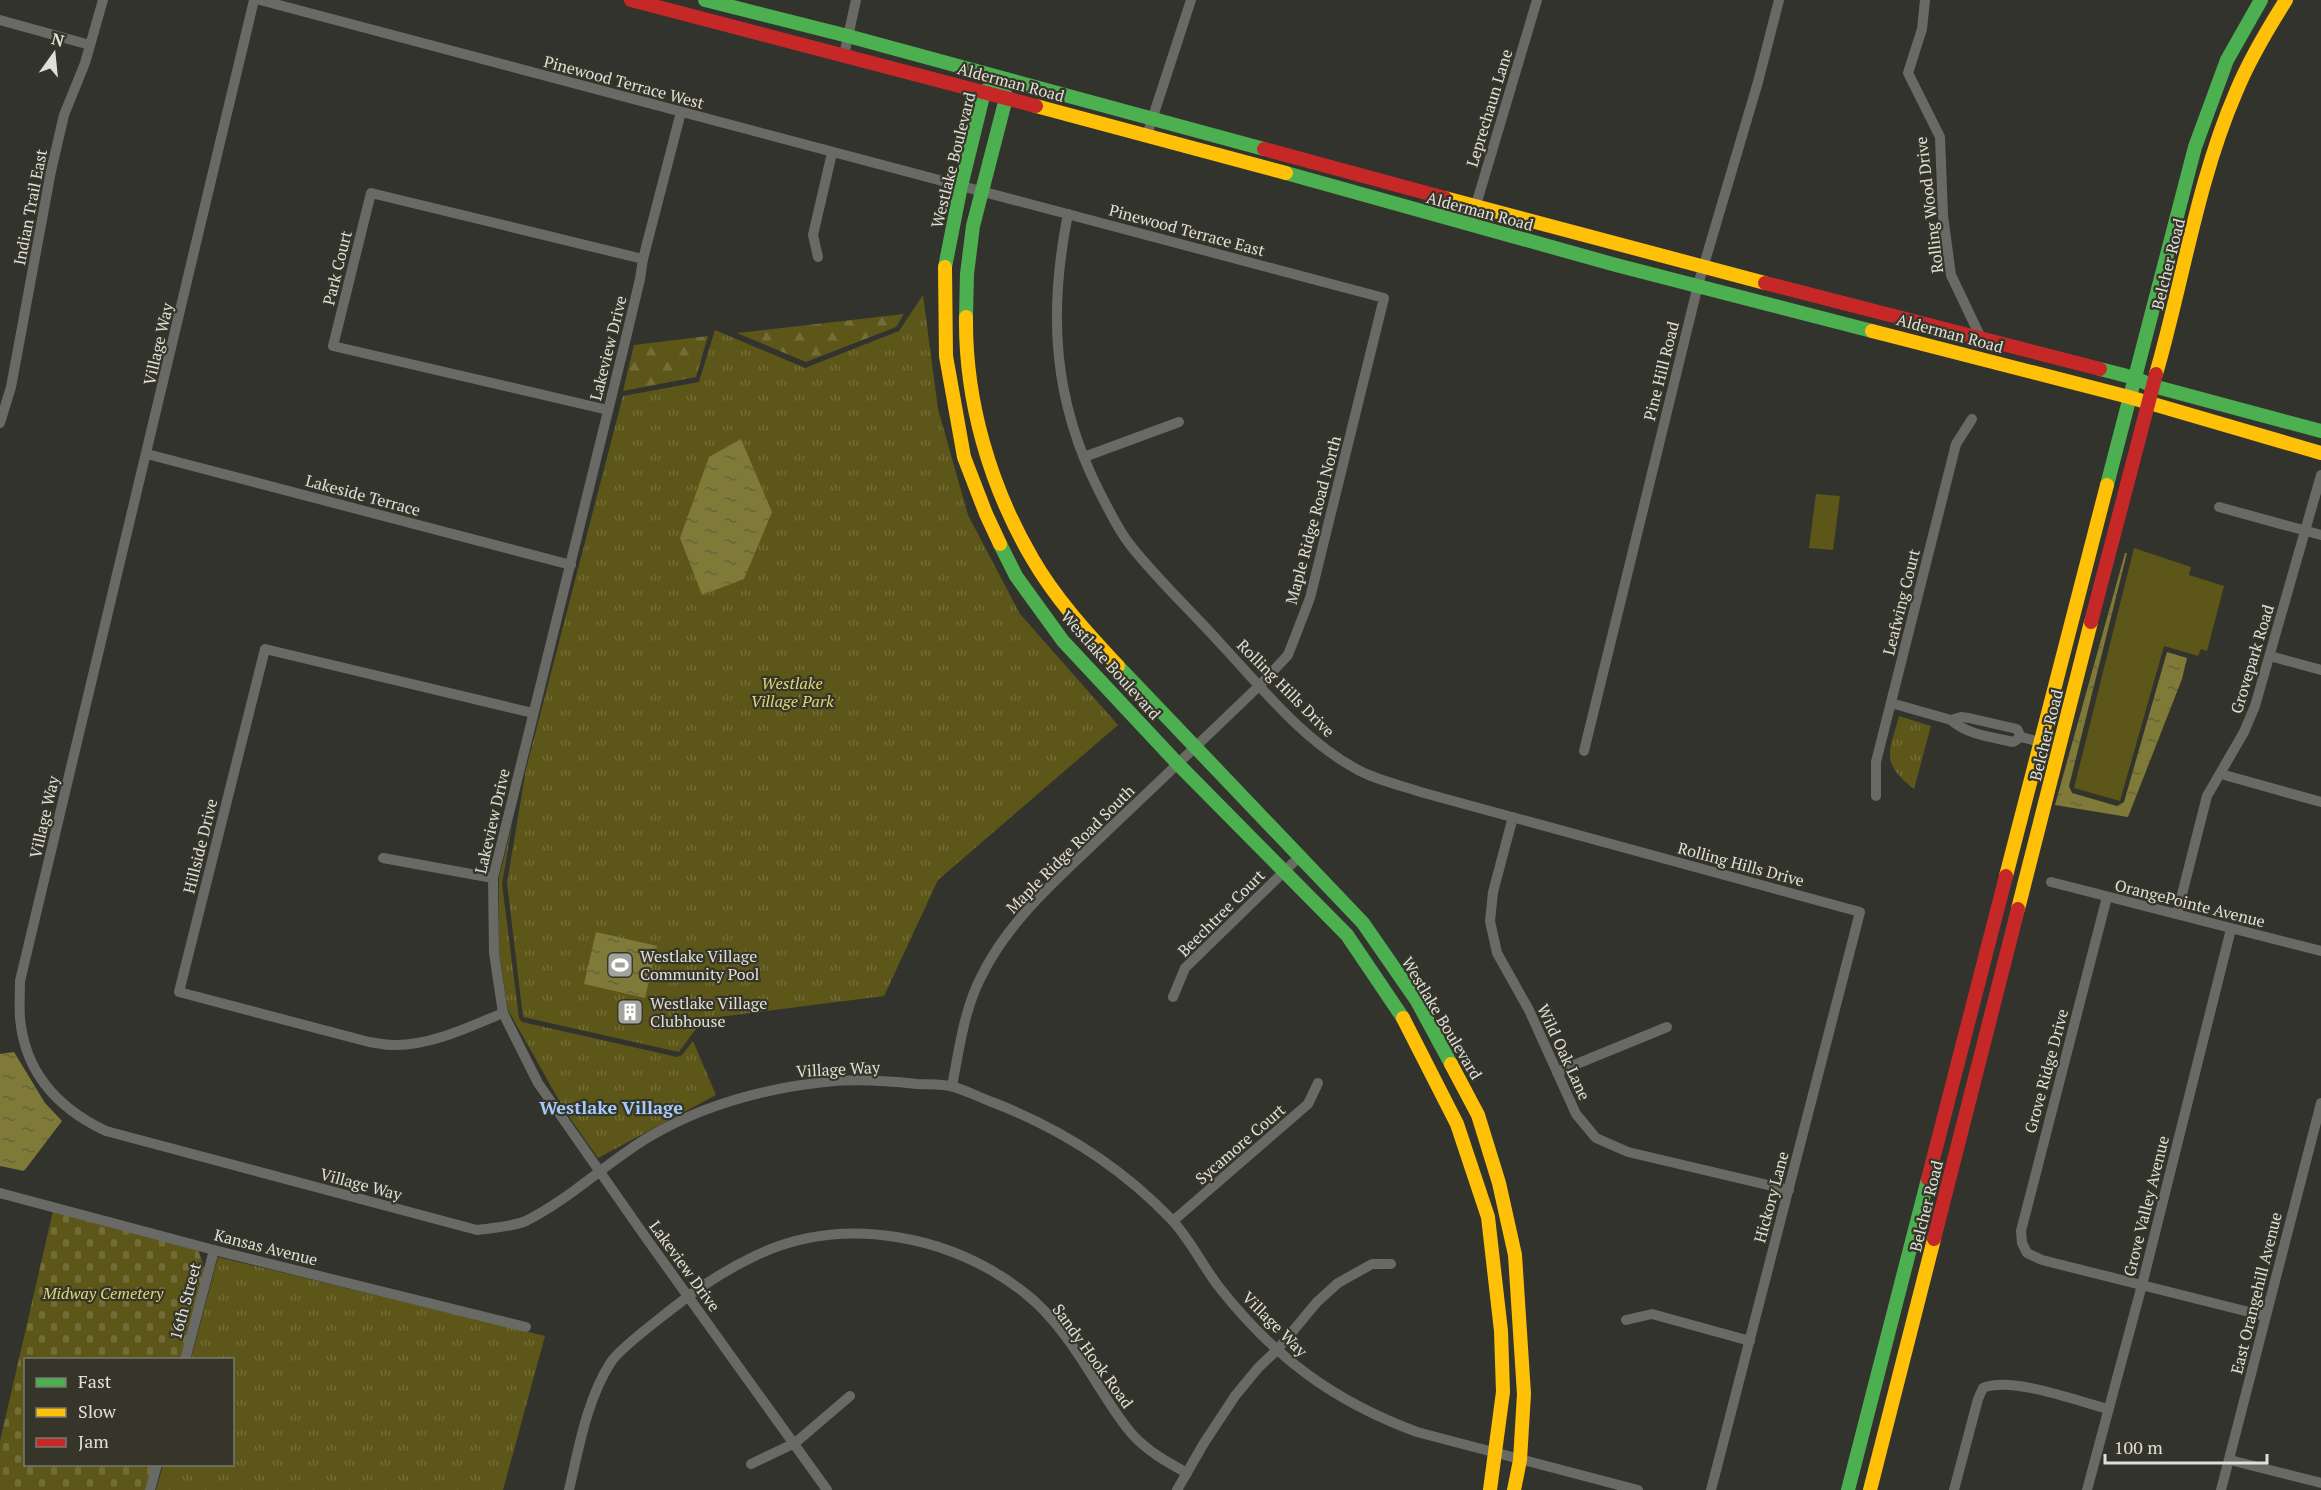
<svg xmlns="http://www.w3.org/2000/svg" width="2321" height="1490" font-family="'PT Serif',serif">
<style>
.grass{fill:#5c5618}
.forest{fill:url(#forest-firs)}
.cemetery{fill:url(#cemetery-stones)}
.park{fill:url(#park-tufts)}
.water{fill:url(#water-ripples)}
.lines{fill:none;stroke-linecap:round;stroke-linejoin:round}
.street{stroke:#696966;stroke-width:10}
.fast{stroke:#4caf50;stroke-width:14}
.slow{stroke:#ffc107;stroke-width:14}
.jam{stroke:#c62828;stroke-width:14}
.labels{text-anchor:middle;stroke-width:4.5;stroke-linejoin:round;paint-order:stroke}
.street-label{font-size:16px;fill:#e0e0d9;stroke:#36352a}
.park-label{font-size:16px;font-style:italic;fill:#e0d872;stroke:#36352a}
.poi-label{font-size:16px;fill:#e0e0d9;stroke:#36352a;text-anchor:start}
.neighbourhood-label{font-size:18px;font-weight:bold;fill:#a4cbfb;stroke:#36352a}
</style>
<defs>
<pattern id="forest-firs" width="22" height="20" patternUnits="userSpaceOnUse" patternTransform="scale(1.5)"><rect width="22" height="20" fill="#5c5618"/><path d="M5 1l3.5 6h-7zM16 11l3.5 6h-7z" fill="#736e39"/></pattern>
<pattern id="cemetery-stones" width="16" height="16" patternUnits="userSpaceOnUse" patternTransform="scale(1.5)"><rect width="16" height="16" fill="#5c5618"/><path d="M2 7V4a2 2 0 0 1 4 0v3zM10 15v-3a2 2 0 0 1 4 0v3z" fill="#736e39"/></pattern>
<pattern id="park-tufts" width="24" height="20" patternUnits="userSpaceOnUse" patternTransform="scale(1.5)"><rect width="24" height="20" fill="#5c5618"/><path d="M3 7l-1-3M5 7V3M7 7l1-3M15 17l-1-3M17 17v-4M19 17l1-3" fill="none" stroke="#736e39"/></pattern>
<pattern id="water-ripples" width="26" height="14" patternUnits="userSpaceOnUse" patternTransform="scale(1.5)"><rect width="26" height="14" fill="#7f7a38"/><path d="M2 4q2-2 4 0t4 0M15 11q2-2 4 0t4 0" fill="none" stroke="#67643c"/></pattern>
</defs>
<rect width="100%" height="100%" fill="#33332d"/>
<g class="grass">
<path d="M1816,494l24,2 -7,54 -24,-2z"/>
<path d="M2134,548l57,19 -2,8 35,11 -17,65 -6,-2 -3,7 -34,-10 -44,155 -46,-13z"/>
</g>
<g class="forest">
<path d="M904,314l-8,13 -90,35 -69,-29z"/>
<path d="M708,336l-12,41 -73,14 11,-46z"/>
</g>
<path class="cemetery" d="M53,1211l145,39 7,20 -24,89 -155,1v104l127,1 -6,25h-147v-49z"/>
<g class="park">
<path d="M923,295l15,114 30,106 52,99 98,111 -180,155 -54,116 -181,23 -24,33 -156,-35 -16,-134 19,-114 97,-373 76,-14 16,-52 90,38 94,-37z"/>
<path d="M1899,716l32,10 -17,63c-34,-27 -25,-35 -15,-73z"/>
<path d="M512,825l-10,59 17,134 3,4 155,35 5,-2 11,-14 23,54 -118,63 -33,-47 -57,-101 -9,-58v-74z"/>
<path d="M218,1257l327,79 -42,154h-347l7,-25 69,-1v-104l-41,-1z"/>
</g>
<g class="water">
<path d="M741,439l31,73 -28,67 -42,16 -22,-57 29,-81z"/>
<path d="M2125,553h2l-58,233 3,7 45,13 7,-4 43,-150 20,6 -5,21 -54,138 -73,-12z"/>
<path d="M596,932l61,14 -12,52 -61,-14z"/>
<path d="M14,1052l31,51 17,18 -38,50 -24,-5v-112z"/>
</g>
<g class="lines">
<g class="street">
<path d="M254,0l-234,981c0,12 -1,25 0,37 5,55 39,91 86,113l371,99c16,-2 34,-3 49,-9 44,-22 81,-59 123,-84 55,-33 122,-50 185,-56 28,-2 55,0 83,3 11,0 22,0 33,2 14,3 28,11 42,16 68,26 128,64 179,117 19,20 31,46 48,68 55,70 114,114 198,145l221,58"/>
<path d="M260,0l1124,298 -74,300 -22,57 -28,30c-52,50 -103,99 -155,148 -45,44 -96,86 -124,144 -17,33 -22,73 -29,109"/>
<path d="M1925,0l-3,29 -14,44 32,64 3,79 8,59 30,63"/>
<path d="M0,20l90,25"/>
<path d="M844,55l12,-55"/>
<path d="M681,112l-38,147 -3,20 -16,67 -131,532 1,75 9,60 35,70 106,152 183,255"/>
<path d="M1147,135l44,-135"/>
<path d="M1068,214c-20,99 -15,186 31,277 10,19 19,39 32,55 27,34 60,65 89,97 42,45 84,99 140,128 20,10 43,15 64,22l436,119 -149,578"/>
<path d="M1470,225l67,-225"/>
<path d="M818,257l-5,-22 19,-82"/>
<path d="M608,410l-275,-64 38,-153 272,66"/>
<path d="M0,423l11,-36 40,-216 13,-56 21,-52 18,-63"/>
<path d="M147,454l424,111"/>
<path d="M1084,457l95,-35"/>
<path d="M2219,507l102,28"/>
<path d="M2270,656l51,14"/>
<path d="M1891,703l60,17c17,15 41,17 62,22l8,-5 19,5"/>
<path d="M1951,720l10,-3 8,1 48,11 4,8"/>
<path d="M1584,751l114,-466 60,-203 21,-82"/>
<path d="M2221,774l100,28"/>
<path d="M1876,796v-34l80,-318 16,-25"/>
<path d="M1513,817l-20,75 -3,29 7,32 32,57 47,104 20,24 32,14 161,38"/>
<path d="M383,858l110,20"/>
<path d="M2051,882l270,69"/>
<path d="M2107,897l-86,334 1,12 5,10 15,7 223,56"/>
<path d="M2177,914l30,-118 37,-64 11,-26 66,-231"/>
<path d="M1173,997l12,-29 114,-111"/>
<path d="M503,1013c-34,14 -73,33 -110,32 -8,0 -16,-2 -24,-3l-190,-50 86,-343 268,64"/>
<path d="M1557,1072l110,-45"/>
<path d="M0,1193l214,57 312,77"/>
<path d="M1173,1221l135,-117 10,-21"/>
<path d="M1626,1320l26,-6 98,27"/>
<path d="M185,1360l29,-110"/>
<path d="M2230,1460l91,23"/>
<path d="M751,1464l44,-21 55,-47"/>
<path d="M150,1490l7,-26"/>
<path d="M569,1490c10,-43 18,-91 42,-128 10,-15 47,-42 62,-54 25,-20 54,-39 84,-53 87,-41 195,-20 269,39 28,22 51,57 70,88 11,17 22,36 36,52 15,17 35,28 55,39"/>
<path d="M1177,1490l27,-47 31,-47 23,-28 19,-18 40,-48 21,-19 34,-19h19"/>
<path d="M1954,1490l24,-91 5,-11c28,-12 94,13 125,21"/>
<path d="M2087,1490l55,-205 89,-356"/>
<path d="M2221,1490l100,-387"/>
</g>
<g class="fast">
<path d="M705,0l143,36 416,113"/>
<path d="M1286,173l330,92 256,66"/>
<path d="M945,267l16,-81 23,-94 17,-13 5,19 -33,128 -6,48 -1,43"/>
<path d="M2100,369l35,9 18,8 168,45"/>
<path d="M2107,485l88,-338 32,-87 34,-60"/>
<path d="M1000,544l16,32 47,65 115,123 169,171 56,83"/>
<path d="M1118,666l245,257 54,78 34,63"/>
<path d="M1848,1490l80,-311"/>
</g>
<g class="slow">
<path d="M1036,106l250,67"/>
<path d="M1445,198l320,85"/>
<path d="M945,267l1,89 18,101 22,57 14,30"/>
<path d="M966,317c-1,84 24,169 66,241 23,40 55,75 86,108"/>
<path d="M1872,331l257,66 192,56"/>
<path d="M2156,374c27,-93 41,-192 80,-282 13,-32 31,-62 50,-92"/>
<path d="M2006,876l101,-391"/>
<path d="M2018,909l73,-287"/>
<path d="M1403,1018l54,106 31,93 13,114 2,61 -13,98"/>
<path d="M1451,1064l27,51 21,68 16,72 9,139 -4,66 -6,30"/>
<path d="M1870,1490l64,-251"/>
</g>
<g class="jam">
<path d="M631,0l405,106"/>
<path d="M1264,149l181,49"/>
<path d="M1765,283l335,86"/>
<path d="M2091,622l65,-248"/>
<path d="M1928,1179l78,-303"/>
<path d="M1934,1239l84,-330"/>
</g>
</g>
<defs>
<symbol id="stadium-square" viewBox="-11 -11 22 22"><rect x="-9" y="-9" width="18" height="18" rx="4" fill="#a3a39d" stroke="#36352a"/><path d="M0-5a6.5 5 0 1 0 0 10a6.5 5 0 1 0 0-10ZM-3.5-1.8h7v3.6h-7Z" fill="#fff"/></symbol>
<symbol id="building-square" viewBox="-11 -11 22 22"><rect x="-9" y="-9" width="18" height="18" rx="4" fill="#a3a39d" stroke="#36352a"/><path d="M-4-6H4V6H1V3H-1V6H-4ZM-2.5-4.3h1.7v1.8h-1.7ZM.8-4.3h1.7v1.8H.8ZM-2.5-1h1.7V.8h-1.7ZM.8-1h1.7V.8H.8Z" fill="#fff"/></symbol>
</defs>
<g fill-rule="evenodd">
<use href="#stadium-square" x="605" y="950" width="30" height="30"/>
<use href="#building-square" x="615" y="997" width="30" height="30"/>
</g>
<g class="labels">
<g class="street-label">
<text transform="translate(624 82) rotate(15)" y="6">Pinewood Terrace West</text>
<text transform="translate(1011 82) rotate(15)" y="6">Alderman Road</text>
<text transform="translate(1489 108) rotate(-73)" y="6">Leprechaun Lane</text>
<text transform="translate(953 160) rotate(-76)" y="6">Westlake Boulevard</text>
<text transform="translate(1929 205) rotate(-97)" y="6">Rolling Wood Drive</text>
<text transform="translate(30 207) rotate(-79)" y="6">Indian Trail East</text>
<text transform="translate(1480 211) rotate(15)" y="6">Alderman Road</text>
<text transform="translate(1187 230) rotate(15)" y="6">Pinewood Terrace East</text>
<text transform="translate(2168 264) rotate(-76)" y="6">Belcher Road</text>
<text transform="translate(337 268) rotate(-76)" y="6">Park Court</text>
<text transform="translate(1950 333) rotate(15)" y="6">Alderman Road</text>
<text transform="translate(158 344) rotate(-77)" y="6">Village Way</text>
<text transform="translate(608 348) rotate(-76)" y="6">Lakeview Drive</text>
<text transform="translate(1661 371) rotate(-76)" y="6">Pine Hill Road</text>
<text transform="translate(363 495) rotate(15)" y="6">Lakeside Terrace</text>
<text transform="translate(1313 520) rotate(-75)" y="6">Maple Ridge Road North</text>
<text transform="translate(1901 602) rotate(-76)" y="6">Leafwing Court</text>
<text transform="translate(2252 659) rotate(-73)" y="6">Grovepark Road</text>
<text transform="translate(1111 665) rotate(48)" y="6">Westlake Boulevard</text>
<text transform="translate(1286 688) rotate(45)" y="6">Rolling Hills Drive</text>
<text transform="translate(2046 735) rotate(-76)" y="6">Belcher Road</text>
<text transform="translate(44 817) rotate(-77)" y="6">Village Way</text>
<text transform="translate(492 821) rotate(-77)" y="6">Lakeview Drive</text>
<text transform="translate(200 846) rotate(-76)" y="6">Hillside Drive</text>
<text transform="translate(1070 849) rotate(-45)" y="6">Maple Ridge Road South</text>
<text transform="translate(1741 864) rotate(15)" y="6">Rolling Hills Drive</text>
<text transform="translate(2190 903) rotate(14)" y="6">OrangePointe Avenue</text>
<text transform="translate(1221 913) rotate(-45)" y="6">Beechtree Court</text>
<text transform="translate(1442 1018) rotate(59)" y="6">Westlake Boulevard</text>
<text transform="translate(1564 1052) rotate(65)" y="6">Wild Oak Lane</text>
<text transform="translate(838 1069) rotate(-3)" y="6">Village Way</text>
<text transform="translate(2046 1071) rotate(-75)" y="6">Grove Ridge Drive</text>
<text transform="translate(1240 1144) rotate(-41)" y="6">Sycamore Court</text>
<text transform="translate(361 1184) rotate(15)" y="6">Village Way</text>
<text transform="translate(1771 1197) rotate(-75)" y="6">Hickory Lane</text>
<text transform="translate(1926 1206) rotate(-76)" y="6">Belcher Road</text>
<text transform="translate(2146 1206) rotate(-76)" y="6">Grove Valley Avenue</text>
<text transform="translate(266 1247) rotate(14)" y="6">Kansas Avenue</text>
<text transform="translate(685 1266) rotate(54)" y="6">Lakeview Drive</text>
<text transform="translate(2256 1293) rotate(-76)" y="6">East Orangehill Avenue</text>
<text transform="translate(185 1301) rotate(-75)" y="6">16th Street</text>
<text transform="translate(1275 1324) rotate(45)" y="6">Village Way</text>
<text transform="translate(1093 1356) rotate(54)" y="6">Sandy Hook Road</text>
</g>
<g class="park-label">
<text x="792" y="689">Westlake<tspan x="792" dy="18">Village Park</tspan></text>
<text x="103" y="1299">Midway Cemetery</text>
</g>
<g class="poi-label">
<text x="640" y="962">Westlake Village<tspan x="640" dy="18">Community Pool</tspan></text>
<text x="650" y="1009">Westlake Village<tspan x="650" dy="18">Clubhouse</tspan></text>
</g>
<g class="neighbourhood-label">
<text x="611" y="1114">Westlake Village</text>
</g>
</g>
<rect x="24" y="1358" width="210" height="108" fill="#36352a" stroke="#7a7970" stroke-width="1.5"/>
<rect x="36" y="1378" width="30" height="9" fill="#4caf50" stroke="#7a7970" stroke-width="1.5"/>
<text x="78" y="1388" font-size="18" fill="#e0e0d9">Fast</text>
<rect x="36" y="1408" width="30" height="9" fill="#ffc107" stroke="#7a7970" stroke-width="1.5"/>
<text x="78" y="1418" font-size="18" fill="#e0e0d9">Slow</text>
<rect x="36" y="1438" width="30" height="9" fill="#c62828" stroke="#7a7970" stroke-width="1.5"/>
<text x="78" y="1448" font-size="18" fill="#e0e0d9">Jam</text>
<g transform="translate(54 54) rotate(15)" stroke="#36352a" stroke-width="4.5" paint-order="stroke">
<path d="M0-4.5L10 22L0 15L-10 22Z" fill="#e0e0d9"/>
<text y="-9" font-size="16" font-weight="bold" text-anchor="middle" fill="#e0e0d9">N</text>
</g>
<path d="M2105 1454v9h162v-9" fill="none" stroke="#e0e0d9" stroke-width="3"/>
<text x="2114" y="1454" font-size="18" fill="#e0e0d9" stroke="#36352a" stroke-width="4.5" paint-order="stroke">100 m</text>
</svg>
